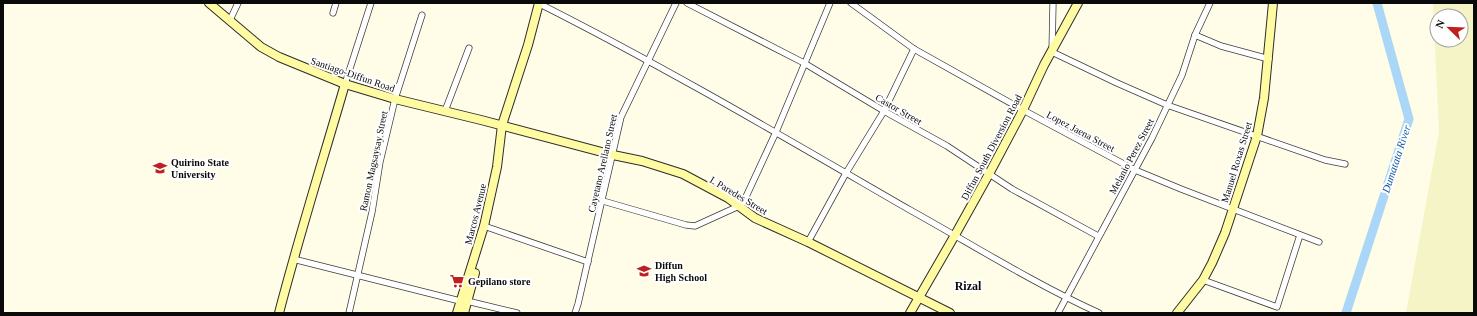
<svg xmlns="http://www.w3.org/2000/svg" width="1477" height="316" font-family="Georgia,serif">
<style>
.farmland{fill:#f5f4c7;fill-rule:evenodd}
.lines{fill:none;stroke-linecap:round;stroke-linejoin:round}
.river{stroke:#aad6f8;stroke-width:9}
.street-casing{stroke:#3d3d3d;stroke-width:7}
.secondary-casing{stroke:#2c2c2c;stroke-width:10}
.street{stroke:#fff;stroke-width:5.5}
.secondary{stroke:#fffba2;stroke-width:8}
.labels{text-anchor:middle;stroke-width:4;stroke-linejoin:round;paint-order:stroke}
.street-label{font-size:10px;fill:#0a0a0a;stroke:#fff}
.poi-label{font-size:10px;font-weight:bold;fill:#0a0a0a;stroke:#fff;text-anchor:start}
.water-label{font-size:11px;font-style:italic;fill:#10589f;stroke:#fff}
.quarter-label{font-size:12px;font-weight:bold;fill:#0a0a0a;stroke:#fff}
</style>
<rect width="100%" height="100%" fill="#fffce7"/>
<path class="farmland" d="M1433,3h41v310h-68l33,-181zM1437,16h24v24h-24z"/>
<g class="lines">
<path class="river" d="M1346,313l63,-194 -32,-116"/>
<defs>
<g id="street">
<path d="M538,3c127,64 249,136 372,207 63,35 123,73 189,103"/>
<path d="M687,3l117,60 80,48 63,35 65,43 86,47"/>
<path d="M851,3l63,46 109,61 112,60 46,19 138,53"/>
<path d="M1053,3l-1,49 65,31 50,22 158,55 20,4"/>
<path d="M333,13l3,-10"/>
<path d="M230,20l8,-17"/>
<path d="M1195,35l26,11 48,13"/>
<path d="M345,84l26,-81"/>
<path d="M445,111l24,-63"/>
<path d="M603,201l83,24 9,1 44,-20 5,-5 32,-69 54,-129"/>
<path d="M484,226l104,36"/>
<path d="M808,242l38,-69 38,-62 30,-62"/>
<path d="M293,259l167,42h7l50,12"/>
<path d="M1203,280l74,27 23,-72"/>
<path d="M349,313l23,-101 8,-50 15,-63 27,-84"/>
<path d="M575,313l3,-9 43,-187 55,-114"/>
<path d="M1058,313l94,-175 30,-63 13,-40 15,-32"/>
</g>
<g id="secondary">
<path d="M209,3l52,44 18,10 66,27 50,15 86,21 132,35 29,6 41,13 45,24 27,20 53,24 142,71"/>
<path d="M279,313c20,-77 44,-153 66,-229"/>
<path d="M457,313l27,-87 13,-59 5,-42 26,-80 11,-42"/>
<path d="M464,313l11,-40"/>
<path d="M910,313l45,-78 34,-61 34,-64 21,-45 34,-62"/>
<path d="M1177,313l26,-33 9,-17 13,-30 32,-97 7,-38 9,-95"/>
</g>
</defs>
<use href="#street" class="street-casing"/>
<use href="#secondary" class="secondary-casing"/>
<use href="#street" class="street"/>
<use href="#secondary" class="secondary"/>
</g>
<defs>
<symbol id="university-bare" viewBox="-9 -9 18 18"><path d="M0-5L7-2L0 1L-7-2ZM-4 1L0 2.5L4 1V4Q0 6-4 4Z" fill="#be201e" stroke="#fff" stroke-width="2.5" paint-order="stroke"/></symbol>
<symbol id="school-bare" viewBox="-9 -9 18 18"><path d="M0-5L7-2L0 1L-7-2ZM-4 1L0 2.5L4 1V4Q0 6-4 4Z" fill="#be201e" stroke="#fff" stroke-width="2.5" paint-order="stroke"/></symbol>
<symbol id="supermarket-bare" viewBox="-9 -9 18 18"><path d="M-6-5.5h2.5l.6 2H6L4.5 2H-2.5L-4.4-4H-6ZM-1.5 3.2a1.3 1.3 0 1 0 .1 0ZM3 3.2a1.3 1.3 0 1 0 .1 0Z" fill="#be201e" stroke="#fff" stroke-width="2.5" paint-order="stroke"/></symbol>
</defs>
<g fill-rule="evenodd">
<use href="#university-bare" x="150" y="158" width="20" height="20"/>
<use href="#school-bare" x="634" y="261" width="20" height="20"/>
<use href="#supermarket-bare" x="447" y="271" width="20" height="20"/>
</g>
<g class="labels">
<g class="street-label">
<text transform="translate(353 74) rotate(19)" y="4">Santiago-Diffun Road</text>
<text transform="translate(899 109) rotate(30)" y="4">Castor Street</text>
<text transform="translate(1081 131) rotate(28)" y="4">Lopez Jaena Street</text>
<text transform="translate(991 147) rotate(-62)" y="4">Diffun South Diversion Road</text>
<text transform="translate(1131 156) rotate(-62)" y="4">Melanio Perez Street</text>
<text transform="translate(373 161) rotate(-78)" y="4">Ramon Magsaysay Street</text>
<text transform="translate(1236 162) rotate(-73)" y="4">Manuel Roxas Street</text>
<text transform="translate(602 163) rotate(-77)" y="4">Cayetano Arellano Street</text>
<text transform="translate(739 195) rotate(31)" y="4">I. Paredes Street</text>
<text transform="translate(475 214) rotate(-76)" y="4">Marcos Avenue</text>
</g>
<g class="poi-label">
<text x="171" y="166">Quirino State<tspan x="171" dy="12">University</tspan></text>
<text x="655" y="269">Diffun<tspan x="655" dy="12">High School</tspan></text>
<text x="468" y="285">Gepilano store</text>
</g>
<g class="water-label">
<text transform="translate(1396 159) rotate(-72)" y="4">Dumatata River</text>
</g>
<g class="quarter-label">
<text x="968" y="290">Rizal</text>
</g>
</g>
<rect width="1477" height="316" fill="none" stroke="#0a0a0a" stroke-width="8"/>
<g transform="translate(1449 28) rotate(293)"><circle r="19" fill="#ffffff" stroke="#9d9d9d"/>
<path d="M0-3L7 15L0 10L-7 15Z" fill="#be201e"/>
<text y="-6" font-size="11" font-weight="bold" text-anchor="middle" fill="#0a0a0a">N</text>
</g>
</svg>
